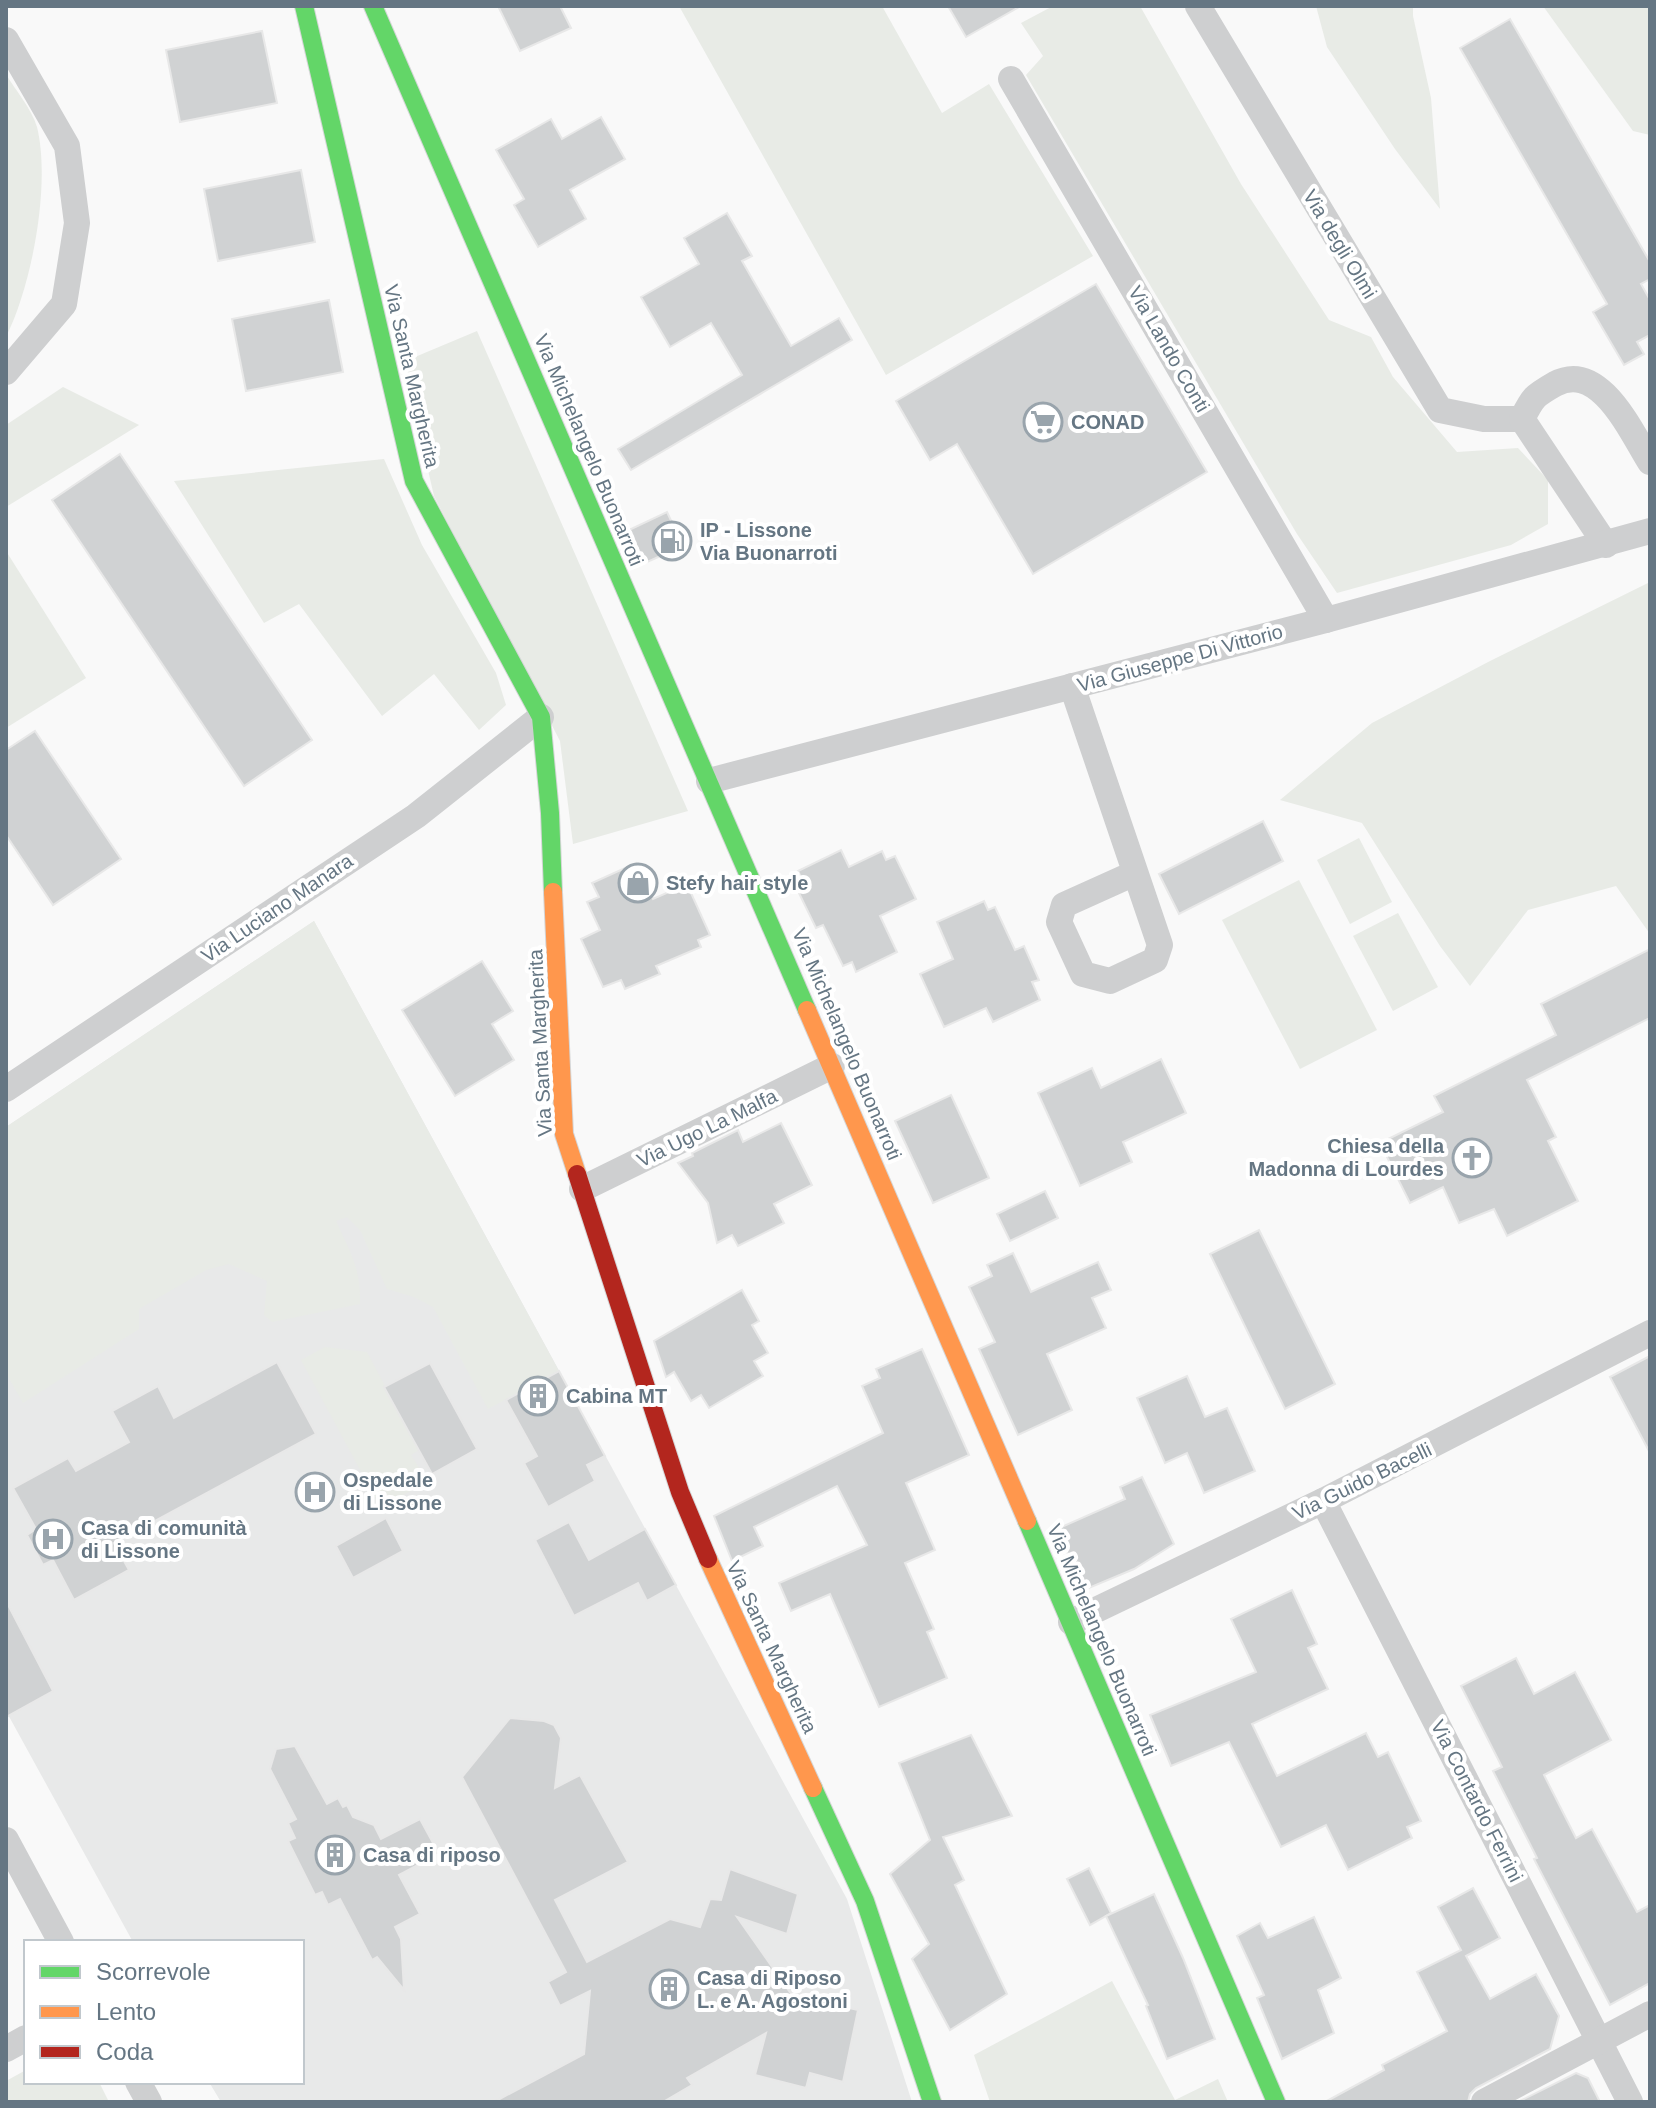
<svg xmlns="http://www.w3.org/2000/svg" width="1656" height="2108" font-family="Helvetica,sans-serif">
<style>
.built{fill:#e8e9e9}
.green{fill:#e8ebe6}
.building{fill:#d0d2d3;stroke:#e8e8e8;stroke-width:2}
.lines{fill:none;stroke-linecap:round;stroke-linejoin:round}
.fast-casing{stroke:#d5d6d7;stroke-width:20}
.slow-casing{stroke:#d5d6d7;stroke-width:20}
.jam-casing{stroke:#d5d6d7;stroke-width:20}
.street{stroke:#cecfd0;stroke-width:26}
.fast{stroke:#63d668;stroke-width:18}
.slow{stroke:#ff974d;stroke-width:18}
.jam{stroke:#b3261e;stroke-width:18}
.labels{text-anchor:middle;stroke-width:8;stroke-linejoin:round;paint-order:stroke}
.street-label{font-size:20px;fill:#657683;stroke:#fff}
.poi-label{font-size:20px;font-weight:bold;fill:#657683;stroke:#fff;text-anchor:start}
</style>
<rect width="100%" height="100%" fill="#f9f9f9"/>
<path class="built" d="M314,921l533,978 65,203h-691l-12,-20h93v-140h-169l-127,-231v-584z"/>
<g class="green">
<path d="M679,6h203l60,107 47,-29 104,172 -207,119z"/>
<path d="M1053,6h87l101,178 88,136 42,17 22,40 64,75 61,-4 30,32v44l-37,21 -174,48 -40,-59 -271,-459 17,-19 -22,-33z"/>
<path d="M1316,6h97v10l18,82 9,111 -45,-60 -68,-102z"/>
<path d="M1543,6h107v129l-17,-4z"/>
<path d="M6,74c9,16 26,35 31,53 14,57 -5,158 -31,210z"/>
<path d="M477,331l211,480 -115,33 -13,-103 -126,-245 -31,-134z"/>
<path d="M63,387l76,38 -133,82v-82z"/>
<path d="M384,459l38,86 74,128 10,32 -27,25 -45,-56 -52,42 -83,-112 -35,19 -90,-142z"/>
<path d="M6,551l80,127 -80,50z"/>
<path d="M1650,582v352l-34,-48 -88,24 -58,76 -30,-40 -78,-123 -82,-23 92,-77 118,-62z"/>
<path d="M1359,838l33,64 -42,22 -33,-64z"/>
<path d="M1299,880l78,150 -77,39 -78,-149z"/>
<path d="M1398,913l40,74 -45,24 -40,-75z"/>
<path d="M314,921l245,450 -71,38 -55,-102 -19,-10 -27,-8 -27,-59 -13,-13 -11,4c14,31 25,47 24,83l-88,18 -8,-7 3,-34 -38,-17 -23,6 -67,39v20l-116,74 -17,-30v-246z"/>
<path d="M325,1347l42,5 52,98 -8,5 17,27 -48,25 -79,-147z"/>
<path d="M1112,1981l63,119 43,-21 10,23h-238l-16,-47z"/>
<path d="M26,2070v12h73l10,20h-103v-21z"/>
</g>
<g class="building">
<path d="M498,6h62l11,22 -51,23z"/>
<path d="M948,6h73l-55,31z"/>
<path d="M1510,19l140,243v17l-9,5 9,16v35l-13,7 7,12 -20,11 -31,-53 14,-8 -147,-256z"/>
<path d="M262,31l15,72 -97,19 -14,-72z"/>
<path d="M601,117l24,42 -55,31 16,29 -48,28 -24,-42 10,-6 -28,-49 55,-31 11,20z"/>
<path d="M301,170l14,72 -97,19 -14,-72z"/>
<path d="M727,213l25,43 -10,5 49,85 48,-28 13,22 -221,130 -13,-21 124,-74 -31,-52 -41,24 -29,-50 58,-33 -15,-26z"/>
<path d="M1096,284l111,188 -174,102 -76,-130 -27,16 -34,-59z"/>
<path d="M329,300l14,72 -97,19 -14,-72z"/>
<path d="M120,454l192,286 -68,46 -192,-286z"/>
<path d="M667,512l16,34 -38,17 -16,-33z"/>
<path d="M35,731l86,128 -68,46 -47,-70v-85z"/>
<path d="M1263,821l20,40 -104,53 -20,-40z"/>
<path d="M841,850l8,17 33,-16 4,9 9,-4 21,43 -36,17 17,36 -41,20 -4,-10 -9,4 -20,-41 -7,3 -19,-39 8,-3 -7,-15z"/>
<path d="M636,863l17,36 34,-15 23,51 -12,5 3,7 -45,19 4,8 -35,15 -4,-9 -18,7 -22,-48 19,-9 -13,-28 12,-5 -7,-14z"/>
<path d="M984,901l4,9 7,-3 20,43 9,-4 15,34 -7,2 8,18 -47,22 -7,-14 -42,19 -24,-53 33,-15 -16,-37z"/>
<path d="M1650,949v69l-123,62 29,57 -8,4 30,60 -71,35 -13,-27 -35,14 -16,-36 -33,16 -30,-60 63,-31 -9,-16 122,-61 -15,-31z"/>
<path d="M482,961l31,50 -21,13 22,36 -59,36 -53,-86z"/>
<path d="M1161,1059l25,54 -63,29 9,20 -52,24 -42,-93 54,-25 9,20z"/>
<path d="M951,1095l38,83 -56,25 -38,-82z"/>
<path d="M781,1123l31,62 -38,19 10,19 -46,23 -6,-11 -15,8 -9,-40 -30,-40 15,-7 -1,-3 46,-23 5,12z"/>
<path d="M1045,1191l13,27 -48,23 -13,-27z"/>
<path d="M1259,1230l76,154 -50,25 -75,-155z"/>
<path d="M1013,1253l18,39 67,-30 13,28 -19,8 14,30 -59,26 25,56 -54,25 -39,-86 16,-7 -26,-55 23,-11 -5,-11z"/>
<path d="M742,1290l17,31 -7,4 16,28 -14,8 9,15 -54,32 -8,-13 -10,6 -17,-29 -8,5 -12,-36z"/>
<path d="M922,1349l47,106 -63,28 29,67 -30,13 29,66 -7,3 20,46 -68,29 -49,-113 -39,17 -12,-28 88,-38 -30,-59 -83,41 9,19 -31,15 -18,-45 169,-83 -21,-47 18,-8 -4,-9z"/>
<path d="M1650,1356v97l-40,-76z"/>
<path d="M277,1362l39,72 -202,109 15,27 -55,30 -21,-40 -10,5 -16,-30 9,-6 -23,-41 55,-30 8,13 53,-29 -17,-31 46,-25 16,32z"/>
<path d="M430,1363l47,86 -45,25 -48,-87z"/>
<path d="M559,1371l46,85 -18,9 8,16 -47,26 -24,-44 13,-7 -31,-56z"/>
<path d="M1187,1376l18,41 22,-9 28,63 -51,22 -17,-40 -22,10 -28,-65z"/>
<path d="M1142,1477l32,67 -40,25 -50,21 -27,-61 68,-30 -5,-12z"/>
<path d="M386,1518l17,33 -50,27 -17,-32z"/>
<path d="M569,1522l20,38 56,-31 31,56 -29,16 -9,-18 -64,33 -39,-76z"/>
<path d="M1292,1590l25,54 -9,4 20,41 -76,35 25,52 89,-43 12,24 10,-5 33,69 -14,6 5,11 -64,32 -22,-45 -45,22 -52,-105 -58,24 -21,-51 106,-43 -25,-53z"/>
<path d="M6,1601l47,90 -47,26z"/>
<path d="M1516,1658l18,36 41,-22 36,68 -67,35 32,63 16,-9 45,83 13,-7v78l-40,22 -76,-146 3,-1 -44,-87 9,-4 -41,-81z"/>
<path d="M510,1718l34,3 10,4 7,13 -6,50 25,-13 48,87 -73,38 32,62 83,-43 30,8 10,-28 11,1 9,-31 68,25 -11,40 -50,-17 55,78 66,15 -15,72 -33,-9 -4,15 -51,-13 11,-42 -79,45 5,7 -29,17h-169l90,-48 6,-63 -30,15 -12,-24 18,-10 -104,-195z"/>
<path d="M971,1735l41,81 -69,21 21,43 -9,5 52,109 -57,36 -38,-71 17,-15 -39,-70 40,-34 -31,-77z"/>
<path d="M295,1746l32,58 11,-6 5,9 4,-2 6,12 21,8 7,14 39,-20 19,35 -40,21 21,39 -25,13 6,12 3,51 -27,-33 -5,3 -32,-61 -12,6 -6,-13 -7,3 -27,-54 7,-3 -7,-15 8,-4 -26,-50 6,-20z"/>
<path d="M1089,1868l22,45 -21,12 -23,-46z"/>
<path d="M1473,1888l27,50 -34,18 24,43 46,-25 23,42 -9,33 -74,39 -6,6 -2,8h-143l59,-32 -2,-5 65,-34 -30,-59 44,-22 -23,-43z"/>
<path d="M1154,1894l29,64 32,81 -48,20 -21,-53 2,-1 -42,-89z"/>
<path d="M1314,1917l27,61 -23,12 16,43 -52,26 -25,-61 7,-3 -27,-59 23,-13 8,15z"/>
<path d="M1576,2073l12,5 12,24h-82z"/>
</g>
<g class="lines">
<defs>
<g id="fast">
<path d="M304,6l110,475 127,236 9,96 3,79"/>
<path d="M373,6l434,1004"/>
<path d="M1027,1521l249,581"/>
<path d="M813,1788l52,113 67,201"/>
</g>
<g id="slow">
<path d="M553,892l11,242 13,40"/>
<path d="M807,1010l220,511"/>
<path d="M708,1559l105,229"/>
</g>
<path id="jam" d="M577,1174l103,318 28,67"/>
</defs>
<use href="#fast" class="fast-casing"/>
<use href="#slow" class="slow-casing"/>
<use href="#jam" class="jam-casing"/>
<g class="street">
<path d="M1198,6l242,404 44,9h38"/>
<path d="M6,40l61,106 10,77 -13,81 -58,68"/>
<path d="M1011,79l315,541"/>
<path d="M1606,545l-84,-126c11,-22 12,-23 33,-35 45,-24 76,48 95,78"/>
<path d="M1072,686l88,259 -5,15 -45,21 -27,-7 -24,-52 5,-17 71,-32"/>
<path d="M709,781l617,-161 324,-89"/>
<path d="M6,1089l410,-273 125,-99"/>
<path d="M582,1189l250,-123"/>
<path d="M1323,1501l307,601"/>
<path d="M1071,1622l252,-121 327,-168"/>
<path d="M6,1840l55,102"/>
<path d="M6,2049l20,-11"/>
<path d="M138,2082l11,20"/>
<path d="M1484,2102l166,-88"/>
</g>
<use href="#fast" class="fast"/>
<use href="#slow" class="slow"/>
<use href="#jam" class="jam"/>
</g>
<defs>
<symbol id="supermarket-ring" viewBox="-11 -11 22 22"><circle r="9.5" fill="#fff" stroke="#99a4ac" stroke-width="1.5"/><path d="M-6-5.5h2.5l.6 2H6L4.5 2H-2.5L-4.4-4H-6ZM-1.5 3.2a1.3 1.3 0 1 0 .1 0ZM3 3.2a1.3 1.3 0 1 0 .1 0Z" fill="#99a4ac"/></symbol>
<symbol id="fuel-ring" viewBox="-11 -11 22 22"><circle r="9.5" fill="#fff" stroke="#99a4ac" stroke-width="1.5"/><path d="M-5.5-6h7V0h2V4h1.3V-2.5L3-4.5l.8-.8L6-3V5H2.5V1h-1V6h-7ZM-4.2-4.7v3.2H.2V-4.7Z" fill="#99a4ac"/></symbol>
<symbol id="shop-ring" viewBox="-11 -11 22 22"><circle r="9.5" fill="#fff" stroke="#99a4ac" stroke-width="1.5"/><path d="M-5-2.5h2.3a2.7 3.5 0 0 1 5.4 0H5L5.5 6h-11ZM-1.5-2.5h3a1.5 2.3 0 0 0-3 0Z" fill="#99a4ac"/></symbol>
<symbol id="church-ring" viewBox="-11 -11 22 22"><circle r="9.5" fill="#fff" stroke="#99a4ac" stroke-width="1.5"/><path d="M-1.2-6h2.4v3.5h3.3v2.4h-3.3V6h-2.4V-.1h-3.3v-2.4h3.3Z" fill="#99a4ac"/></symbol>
<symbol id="building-ring" viewBox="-11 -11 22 22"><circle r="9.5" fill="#fff" stroke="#99a4ac" stroke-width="1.5"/><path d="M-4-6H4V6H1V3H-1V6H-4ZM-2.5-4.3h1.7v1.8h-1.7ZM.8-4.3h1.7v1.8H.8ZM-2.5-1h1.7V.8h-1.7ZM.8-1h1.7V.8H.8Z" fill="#99a4ac"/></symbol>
<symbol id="hospital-ring" viewBox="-11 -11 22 22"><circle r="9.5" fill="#fff" stroke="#99a4ac" stroke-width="1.5"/><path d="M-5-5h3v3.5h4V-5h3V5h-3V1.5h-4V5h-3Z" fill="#99a4ac"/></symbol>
</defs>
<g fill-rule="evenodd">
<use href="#supermarket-ring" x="1021" y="400" width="44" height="44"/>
<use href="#fuel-ring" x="650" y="519" width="44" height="44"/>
<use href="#shop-ring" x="616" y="861" width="44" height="44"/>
<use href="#church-ring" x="1450" y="1136" width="44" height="44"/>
<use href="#building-ring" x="516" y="1374" width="44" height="44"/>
<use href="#hospital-ring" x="293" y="1470" width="44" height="44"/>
<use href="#hospital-ring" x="31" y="1517" width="44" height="44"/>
<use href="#building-ring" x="313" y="1833" width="44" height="44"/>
<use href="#building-ring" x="647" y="1967" width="44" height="44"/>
</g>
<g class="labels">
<g class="street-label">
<text transform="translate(1340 244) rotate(59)" y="7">Via degli Olmi</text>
<text transform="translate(1169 349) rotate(60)" y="7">Via Lando Conti</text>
<text transform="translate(412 376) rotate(77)" y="7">Via Santa Margherita</text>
<text transform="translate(589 450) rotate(67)" y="7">Via Michelangelo Buonarroti</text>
<text transform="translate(1180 658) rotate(-15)" y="7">Via Giuseppe Di Vittorio</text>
<text transform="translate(277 908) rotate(-34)" y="7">Via Luciano Manara</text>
<text transform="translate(540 1043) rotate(-93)" y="7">Via Santa Margherita</text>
<text transform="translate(847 1044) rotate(67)" y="7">Via Michelangelo Buonarroti</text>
<text transform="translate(707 1128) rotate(-26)" y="7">Via Ugo La Malfa</text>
<text transform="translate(1362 1481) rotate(-26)" y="7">Via Guido Bacelli</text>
<text transform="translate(1102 1640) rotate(67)" y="7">Via Michelangelo Buonarroti</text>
<text transform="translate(772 1647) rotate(65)" y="7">Via Santa Margherita</text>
<text transform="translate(1477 1801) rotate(63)" y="7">Via Contardo Ferrini</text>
</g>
<g class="poi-label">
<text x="1071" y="429">CONAD</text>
<text x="700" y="537">IP - Lissone<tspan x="700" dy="23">Via Buonarroti</tspan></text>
<text x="666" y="890">Stefy hair style</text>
<text x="1444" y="1153" text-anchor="end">Chiesa della<tspan x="1444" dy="23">Madonna di Lourdes</tspan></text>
<text x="566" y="1403">Cabina MT</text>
<text x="343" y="1487">Ospedale<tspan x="343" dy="23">di Lissone</tspan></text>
<text x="81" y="1535">Casa di comunità<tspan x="81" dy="23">di Lissone</tspan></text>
<text x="363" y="1862">Casa di riposo</text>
<text x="697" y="1985">Casa di Riposo<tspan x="697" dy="23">L. e A. Agostoni</tspan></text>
</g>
</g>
<rect width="1656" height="2108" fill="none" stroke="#657683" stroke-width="16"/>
<rect x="24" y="1940" width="280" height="144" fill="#ffffff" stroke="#c1c8cd" stroke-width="2"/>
<rect x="40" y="1966" width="40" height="12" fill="#63d668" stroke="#c1c8cd" stroke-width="2"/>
<text x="96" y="1980" font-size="24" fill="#657683">Scorrevole</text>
<rect x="40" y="2006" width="40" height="12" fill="#ff974d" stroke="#c1c8cd" stroke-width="2"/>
<text x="96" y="2020" font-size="24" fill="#657683">Lento</text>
<rect x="40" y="2046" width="40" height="12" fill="#b3261e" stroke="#c1c8cd" stroke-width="2"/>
<text x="96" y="2060" font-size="24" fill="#657683">Coda</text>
</svg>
